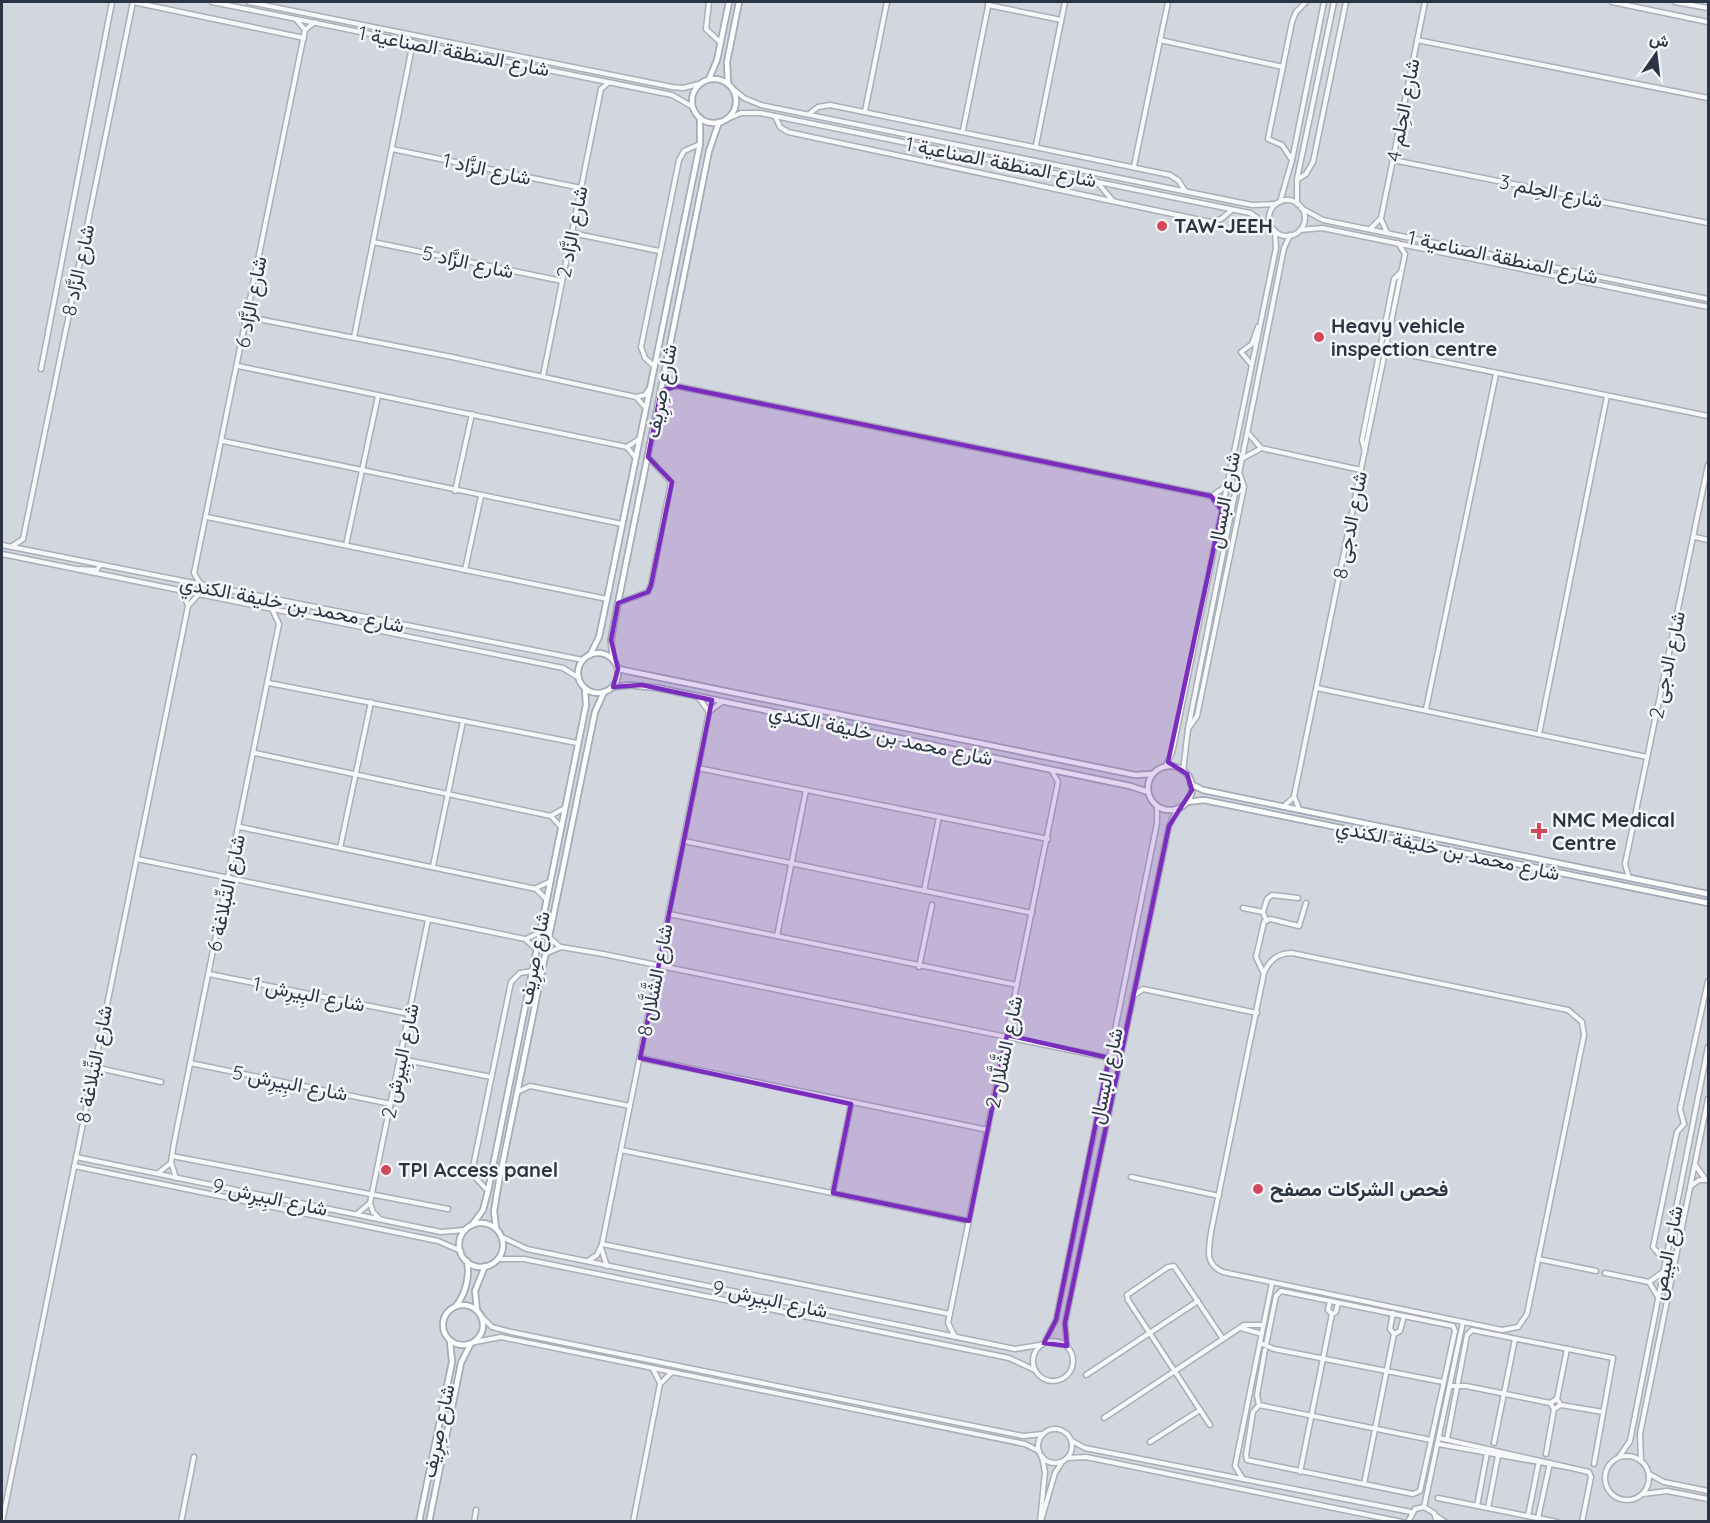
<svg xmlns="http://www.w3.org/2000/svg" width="1710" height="1523" font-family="Quicksand,Vazirmatn,sans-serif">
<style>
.built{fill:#d2d6de}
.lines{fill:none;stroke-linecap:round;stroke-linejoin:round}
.minor-casing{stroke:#a9aeb7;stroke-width:7}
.major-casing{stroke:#a3abb8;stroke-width:8}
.minor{stroke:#f7f8fa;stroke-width:4}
.major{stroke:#fff;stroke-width:4.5}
.marked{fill:#7b2cbf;fill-opacity:0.2;stroke:#7b2cbf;stroke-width:4.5;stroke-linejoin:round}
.poi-dot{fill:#d1495b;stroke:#f4f6f9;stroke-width:2}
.labels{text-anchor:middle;stroke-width:5;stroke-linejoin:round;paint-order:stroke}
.street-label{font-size:20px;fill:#2b3445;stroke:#f4f6f9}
.poi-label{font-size:20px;font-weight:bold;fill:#2b3445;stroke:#f4f6f9;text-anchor:start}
</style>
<rect width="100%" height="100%" fill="#e4e7ec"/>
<path class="built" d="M2,2h1706v1519l-1706,1z"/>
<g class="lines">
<defs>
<g id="minor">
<path d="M133,2l171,36"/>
<path d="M212,2l460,93 21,12"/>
<path d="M249,2l423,85 11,1 16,-4"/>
<path d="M709,2l-3,27 15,14"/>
<path d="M1612,2l96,20"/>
<path d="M1675,2l33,6"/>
<path d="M988,5l73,15"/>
<path d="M296,19l9,11"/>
<path d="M1160,40l123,27"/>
<path d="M1417,40l291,58"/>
<path d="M732,88l12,10 17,7 491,100 24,-1"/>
<path d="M865,111l22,-109"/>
<path d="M809,114l9,-7 12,-2 340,70 9,6 6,10"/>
<path d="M775,116l5,11 8,5 422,90 11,-3 11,-9"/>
<path d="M727,119l14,-6h19l490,100 22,15"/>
<path d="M963,130l26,-128"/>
<path d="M1036,145l29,-143"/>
<path d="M392,149l189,39"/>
<path d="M1292,160l-10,-15 -14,-6 24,-117 4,-10 10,-10"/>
<path d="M1393,160l315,63"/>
<path d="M1134,166l34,-164"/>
<path d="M1298,179l8,-5 7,-12 33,-160"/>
<path d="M1097,182l16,19"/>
<circle cx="1287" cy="218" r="18"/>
<path d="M1280,202l12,-42 32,-158"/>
<path d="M1297,204v-25l37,-177"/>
<path d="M1301,208l22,12 385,79"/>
<path d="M1381,219l6,14"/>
<path d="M1370,229l11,-11 44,-216"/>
<path d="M1300,230l22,-2 386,79"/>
<path d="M572,233l87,18"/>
<path d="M373,242l189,39"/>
<path d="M248,317l204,40 184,40 9,10"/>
<path d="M354,337l59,-295"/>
<path d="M1385,350l323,66"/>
<path d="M1250,363l-9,-11 11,-8 6,-17"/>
<path d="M238,366l389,81 8,10"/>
<path d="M654,366l-9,-8 -4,-11 38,-187 5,-9 16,-7"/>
<path d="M41,369l71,-367"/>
<path d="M665,374l11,12"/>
<path d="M543,376l58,-287 7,-6"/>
<path d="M661,391l15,-5 535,110 11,14"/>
<path d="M636,397l9,-2 4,-6"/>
<path d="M1248,433l13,15 100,22"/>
<path d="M223,441l399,83"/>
<path d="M627,447l12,-8"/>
<path d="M1365,452l-3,-12 32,-161 7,-7"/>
<path d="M1243,458l17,-9"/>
<path d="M455,491l17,-77"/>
<path d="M1212,496l13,-9"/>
<path d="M207,517l400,82"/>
<path d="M1695,537l13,3"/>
<path d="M23,539l110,-537"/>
<path d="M2,545l581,115"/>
<path d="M346,545l32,-149"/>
<path d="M11,547l12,-8"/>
<path d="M2,554l561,114 16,10"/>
<path d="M80,569l17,1 3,-5"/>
<path d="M465,570l16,-74"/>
<path d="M201,585l-7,-12 111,-543 10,-8"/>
<path d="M181,591l7,14"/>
<path d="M618,603l30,-11 3,-7 20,-103 -23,-25"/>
<path d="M269,683l308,60"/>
<path d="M1317,688l330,69"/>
<path d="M1426,709l70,-335"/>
<path d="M710,711l12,-9"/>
<path d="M1188,729l9,-13 47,-229 -4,-12"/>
<path d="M1539,734l68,-338"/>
<path d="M255,753l296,63 10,11"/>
<path d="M1165,767l7,-14 104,-505 -1,-17"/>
<path d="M698,768l350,71"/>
<path d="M1183,771l5,-42 96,-481 6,-13"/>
<path d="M1283,807l11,-10"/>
<path d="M1299,809l-5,-13 4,-19 107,-523 -7,-11"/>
<path d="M552,815l13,-7"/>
<path d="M240,827l296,62 10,10"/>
<path d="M684,841l348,72"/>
<path d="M340,848l31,-146"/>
<path d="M137,859l388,80 11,10"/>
<path d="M433,866l30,-145"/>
<path d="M1629,878l-4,-14 83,-399"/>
<path d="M536,888l13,-6"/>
<path d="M924,891l15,-74"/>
<path d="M1243,908l20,4 3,8"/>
<path d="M1263,912l4,-13 5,-4 26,3"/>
<path d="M669,914l348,71"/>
<path d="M777,936l29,-146"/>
<path d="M549,937l11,10"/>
<path d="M526,939l14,-7"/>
<path d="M547,953l14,-6 42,7 506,104"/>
<path d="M1292,953l276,57 14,12 2,13 -57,279 -9,13 -16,3 -279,-58c-19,-8 -14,-23 -12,-40l53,-259c5,-13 14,-20 28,-20z"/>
<path d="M919,967l13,-62"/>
<path d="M1263,972l-7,-15 8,-35 6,-3 29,7 7,-23"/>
<path d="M209,974l201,40"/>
<path d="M1133,996l10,-7 114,24"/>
<path d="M640,1058l348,72"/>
<path d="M401,1059l90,18"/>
<path d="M190,1063l201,41"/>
<path d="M94,1067l67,15"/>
<path d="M517,1092l13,-6 100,20"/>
<path d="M1684,1124l-4,-15 28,-128"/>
<path d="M621,1150l348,71"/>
<path d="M172,1156l276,53"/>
<path d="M76,1157l365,75 24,-2"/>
<path d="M74,1166l364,75 23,10"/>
<path d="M1696,1166l9,13"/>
<path d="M158,1173l13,-10"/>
<path d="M1131,1177l88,19"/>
<path d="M176,1178l-5,-16 3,-19 105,-519 -6,-13"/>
<path d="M1691,1186l8,-6h9"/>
<path d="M488,1191l-13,-14 -2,-10 38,-185 9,-9 12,-2"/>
<path d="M833,1193l18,-89"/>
<path d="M357,1214l13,-11"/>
<path d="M380,1219l-7,-7 -3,-9 58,-283"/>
<path d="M502,1237l25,12 488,100 25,-4"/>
<path d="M602,1244l348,70"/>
<path d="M601,1248l6,18"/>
<path d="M1667,1255l-9,-2 -5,-6 24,-115 7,-8"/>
<path d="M498,1259h26l485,99 26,12"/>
<path d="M1538,1259l58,12"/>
<path d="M588,1261l9,-6 5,-11 96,-476 11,-56 -10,-14"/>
<path d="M1605,1273l44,9 9,15"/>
<path d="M1649,1282l14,-10"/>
<path d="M1330,1301l-2,9 4,4 4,-2 2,-9"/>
<path d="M1393,1313l-3,16 4,5 6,-3 4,-15"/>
<path d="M483,1318l9,9 19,5 512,104 20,-2"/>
<path d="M1241,1328l21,6"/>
<path d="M955,1337l-7,-14 110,-541 -6,-11"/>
<circle cx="1053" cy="1361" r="20"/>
<path d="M475,1342l26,-5 524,107 14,7"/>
<path d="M1044,1343l12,-23 101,-497v-17"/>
<path d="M1260,1343l14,6 169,33"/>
<path d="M1067,1346l-2,-23 104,-497 8,-17"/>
<path d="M1265,1350l-8,45 2,10 -6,7 -7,43 1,5 166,34 7,-3 35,-160 -2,-5 -172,-35 -5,5 -10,49"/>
<path d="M653,1369l7,14"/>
<path d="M1086,1375l112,-74"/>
<path d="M1458,1382l9,-47 5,-5 141,28 -19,106"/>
<path d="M1450,1386h16l84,17 7,-4 4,6 -7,4 -4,-6"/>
<path d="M1557,1399l10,-50"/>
<path d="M1259,1405l172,35"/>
<path d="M1561,1405l42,7"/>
<path d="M1104,1418l140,-93h19"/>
<path d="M1210,1425l-82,-125 -1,-5 41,-28 6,-1 49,73"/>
<circle cx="1055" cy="1446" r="17"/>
<path d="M1439,1438l150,34 2,5 -9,45"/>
<path d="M1447,1439l10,-52"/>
<path d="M1072,1441l13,7 326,64"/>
<path d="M1150,1442l50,-32"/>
<path d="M1494,1443l21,-104"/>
<path d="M1438,1444l129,23"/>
<path d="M1546,1454l8,-45"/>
<circle cx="1627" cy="1478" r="22"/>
<path d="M1619,1457l11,-16 78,-394"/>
<path d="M1068,1458l18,-1 316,65"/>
<path d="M1641,1461l-1,-27 68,-335"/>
<path d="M1300,1472l32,-158"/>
<path d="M1649,1474l15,8 44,9"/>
<path d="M1243,1479l-8,-13 37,-183"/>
<path d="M1364,1484l30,-150"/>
<path d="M1643,1494l24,-3 41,8"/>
<path d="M1438,1498l119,24"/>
<path d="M1477,1506l10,-53"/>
<path d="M1424,1507l39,-185"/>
<path d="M1488,1508l10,-52"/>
<path d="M1436,1516l9,6"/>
<path d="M1528,1516l11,-55"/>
<path d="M1538,1518l12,-55"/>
<path d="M1041,1521l14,-48 7,-11"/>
<path d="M2,1522l186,-916 10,-11"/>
<path d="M181,1522l13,-65"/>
<path d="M474,1522l2,-12"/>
<path d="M633,1522l27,-138 11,-11"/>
<path d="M1040,1522l5,-50 -3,-15"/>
<path d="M1408,1522l7,-13 9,-2 10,6 3,9"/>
</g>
<g id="major">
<path d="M709,79l8,-19 12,-58"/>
<circle cx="714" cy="101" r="22"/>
<path d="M728,83l-1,-21 12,-60"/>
<circle cx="598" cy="673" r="20"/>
<path d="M590,655l9,-18 8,-38 93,-455v-26"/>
<path d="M613,660l-2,-20 7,-37 91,-452 10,-29"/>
<path d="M618,669l517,106 18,-1"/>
<path d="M613,687l16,-2 29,3 472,98 18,6"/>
<circle cx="1170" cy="788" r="22"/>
<path d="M1191,784l12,6 505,104"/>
<path d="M1187,802l17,-2 504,103"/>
<circle cx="481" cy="1245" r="22"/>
<path d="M472,1225l11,-15 5,-19 98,-486 -1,-17"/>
<path d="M496,1228l-2,-17 5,-30 96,-469 9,-20"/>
<circle cx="463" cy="1325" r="20"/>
<path d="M456,1306c10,-13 14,-30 11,-45"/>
<path d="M477,1310l-2,-19 10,-25"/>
<path d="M419,1522l33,-160 -2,-21"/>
<path d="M429,1522l32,-159 9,-18"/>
</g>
</defs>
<use href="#minor" class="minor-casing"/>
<use href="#major" class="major-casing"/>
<use href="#minor" class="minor"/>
<use href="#major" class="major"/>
</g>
<path class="marked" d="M676,386l535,110 11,14 -54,252 19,12 5,16 -23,36 -104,497 2,23 -23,-3 12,-23 53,-262 -102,-23 -38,186 -136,-28 18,-89 -211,-46 72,-358 -70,-15 -29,2 5,-18 -7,-29 7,-37 30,-11 3,-7 21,-103 -24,-25 13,-66z"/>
<g class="poi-dot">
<circle cx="1162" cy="226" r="6"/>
<circle cx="1319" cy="337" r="6"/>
<path d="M1536 822h6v6h6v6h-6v6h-6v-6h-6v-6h6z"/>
<circle cx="386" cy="1170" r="6"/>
<circle cx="1258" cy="1189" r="6"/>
</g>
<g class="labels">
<g class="street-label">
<text transform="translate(454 51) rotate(11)" y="7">شارع المنطقة الصناعية 1</text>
<text transform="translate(1403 110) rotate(-79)" y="7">شارع الحِلم 4</text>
<text transform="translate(1001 162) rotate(11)" y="7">شارع المنطقة الصناعية 1</text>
<text transform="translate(487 169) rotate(12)" y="7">شارع الزَّاد 1</text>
<text transform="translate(1551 191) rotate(11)" y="7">شارع الحِلم 3</text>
<text transform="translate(572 232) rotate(-79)" y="7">شارع الزَّاد 2</text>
<text transform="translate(1503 257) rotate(12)" y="7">شارع المنطقة الصناعية 1</text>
<text transform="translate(468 262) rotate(12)" y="7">شارع الزَّاد 5</text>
<text transform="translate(78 270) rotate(-78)" y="7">شارع الزَّاد 8</text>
<text transform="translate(251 302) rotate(-79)" y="7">شارع الزَّاد 6</text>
<text transform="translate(661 391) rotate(-79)" y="7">شارع صِرِيف</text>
<text transform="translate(1224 500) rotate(-79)" y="7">شارع البسال</text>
<text transform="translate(1350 525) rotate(-79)" y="7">شارع الدجى 8</text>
<text transform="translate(292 604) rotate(11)" y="7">شارع محمد بن خليفة الكندي</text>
<text transform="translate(1667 665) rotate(-78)" y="7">شارع الدجى 2</text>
<text transform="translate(881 735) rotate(12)" y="7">شارع محمد بن خليفة الكندي</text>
<text transform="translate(1448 850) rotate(12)" y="7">شارع محمد بن خليفة الكندي</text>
<text transform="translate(226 893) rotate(-78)" y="7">شارع التِّبلاغة 6</text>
<text transform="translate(534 958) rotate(-79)" y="7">شارع صِرِيف</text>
<text transform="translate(655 980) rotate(-79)" y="7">شارع الشَّلَّال 8</text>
<text transform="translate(309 994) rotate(11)" y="7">شارع البِيرِش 1</text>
<text transform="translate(1004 1052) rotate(-78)" y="7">شارع الشَّلَّال 2</text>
<text transform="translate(400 1061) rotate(-78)" y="7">شارع البِيرِش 2</text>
<text transform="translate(94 1064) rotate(-79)" y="7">شارع التِّبلاغة 8</text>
<text transform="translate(1106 1076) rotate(-78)" y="7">شارع البسال</text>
<text transform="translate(290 1083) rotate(11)" y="7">شارع البِيرِش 5</text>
<text transform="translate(270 1197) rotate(12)" y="7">شارع البِيرِش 9</text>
<text transform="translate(1667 1253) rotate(-79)" y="7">شارع البِيص</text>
<text transform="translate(770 1299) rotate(12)" y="7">شارع البِيرِش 9</text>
<text transform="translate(438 1431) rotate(-78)" y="7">شارع صِرِيف</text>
</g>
<g class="poi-label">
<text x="1174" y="233">TAW-JEEH</text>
<text x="1331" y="333">Heavy vehicle<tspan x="1331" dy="23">inspection centre</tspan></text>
<text x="1552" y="827">NMC Medical<tspan x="1552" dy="23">Centre</tspan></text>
<text x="398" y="1177">TPI Access panel</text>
<text x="1270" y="1196">فحص الشركات مصفح</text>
</g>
</g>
<rect width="1710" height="1523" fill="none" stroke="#2b3445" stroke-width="6"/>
<g transform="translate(1656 54) rotate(14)" stroke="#f4f6f9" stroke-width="4.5" paint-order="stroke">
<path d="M0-4.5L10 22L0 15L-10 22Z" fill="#2b3445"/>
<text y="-9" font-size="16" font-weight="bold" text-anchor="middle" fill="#2b3445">ش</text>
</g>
</svg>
